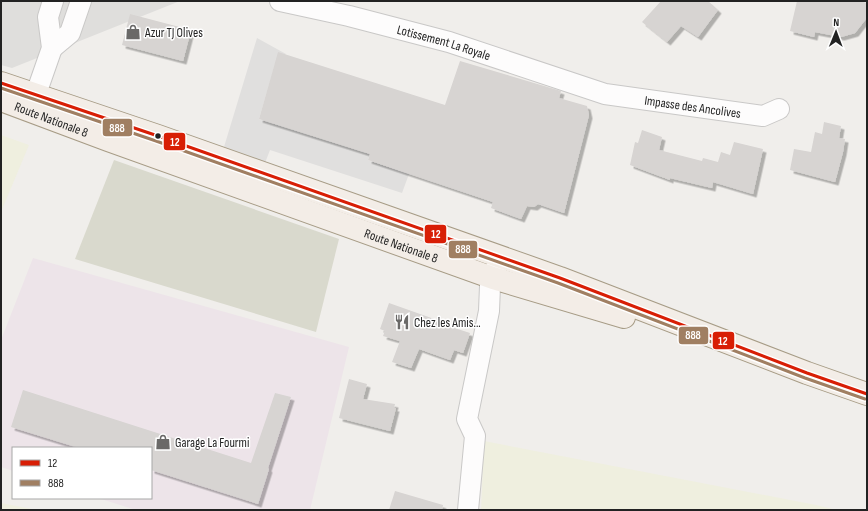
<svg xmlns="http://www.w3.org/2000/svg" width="868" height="511" font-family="'Sofia Sans Condensed',sans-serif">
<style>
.residential{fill:#dfdedc}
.industrial{fill:#ede4e9}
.construction{fill:#d9d9cd}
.farmland{fill:#efefdf}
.parking{fill:#e0dfde}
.building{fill:#d7d4d2;filter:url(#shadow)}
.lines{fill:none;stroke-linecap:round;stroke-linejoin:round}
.street-casing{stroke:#c9c8c7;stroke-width:22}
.primary-casing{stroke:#a79c86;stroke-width:24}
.street{stroke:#fdfcfc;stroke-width:20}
.primary{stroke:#f3ede7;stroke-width:22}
.bus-1-casing{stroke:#fff;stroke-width:6}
.bus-2-casing{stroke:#fff;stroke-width:6}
.bus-1{stroke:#d81e05;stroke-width:3}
.bus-2{stroke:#a07f62;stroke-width:3}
.bus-dot{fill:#222;stroke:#fff;stroke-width:1.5}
.labels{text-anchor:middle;stroke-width:3;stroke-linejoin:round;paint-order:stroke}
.poi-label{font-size:13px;fill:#222;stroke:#fff;text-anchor:start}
.street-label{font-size:13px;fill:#222;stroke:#fff}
.line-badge{stroke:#fff;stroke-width:1.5}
.badge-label{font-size:11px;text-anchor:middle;font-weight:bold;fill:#fff}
</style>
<defs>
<filter id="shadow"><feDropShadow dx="3.5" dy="3.5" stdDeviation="0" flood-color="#0004"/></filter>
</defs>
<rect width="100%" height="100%" fill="#f0eeeb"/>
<path class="residential" d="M1,1h179l-168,67 -11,-3z"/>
<path class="industrial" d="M33,258l316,89 -39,163h-174l-38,-12h53v-50h-138v23l-12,-4v-127z"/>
<path class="construction" d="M114,160l225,79 -23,93 -241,-73z"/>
<g class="farmland">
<path d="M1,135l28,10 -28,67z"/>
<path d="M484,441l332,64 21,5h-356z"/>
<path d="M1,503l36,7h-36z"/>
</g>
<path class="parking" d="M257,38l29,16 -11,10 -16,55 111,35 -2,6 41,14 -7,19 -132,-43 -5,13 -41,-16z"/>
<g class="building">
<path d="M661,1h47l10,9 -20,27 -17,-11 -14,16 -25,-20z"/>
<path d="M797,1h62l8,2 -1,16 -11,14 -14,4 -26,-5 -1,5 -24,-6z"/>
<path d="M130,14l61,16 -8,31 -61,-16z"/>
<path d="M278,52l167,53 15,-44 101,30 -2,7 28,8 2,9 -25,98 -26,-9 -4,3 -7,-1 -6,13 -30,-11 2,-6 -125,-42 2,-6 -111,-35z"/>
<path d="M824,122l17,4 -2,12 6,1 -2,13 -8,30 -45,-12 4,-21 17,3 4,-20 7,2z"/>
<path d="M642,130l20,7 -3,13 43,11 1,-3 15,4 3,-10 9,3 4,-13 29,7 -10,45 -40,-12 -1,6 -42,-10v2l-40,-15 5,-23 3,1z"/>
<path d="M389,303l48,17 -1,2 34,11 -7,20 -9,-3 -4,10 -31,-11 -8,19 -19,-6 8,-21 -17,-5 2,-5 -5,-2z"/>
<path d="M349,379l18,5 -4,15 32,5 -1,4h2l-6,23 -51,-13z"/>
<path d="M23,390l228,73 24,-70 16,4 -23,71 1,1 -11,35 -107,-34v-22h-72l-68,-21z"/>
<path d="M395,491l48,14 -1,5h-53z"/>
</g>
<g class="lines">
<defs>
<g id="street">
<path id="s1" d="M280,1l69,15 100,26 156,52 158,22 16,-7"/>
<path d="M52,48l18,-15 11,-32"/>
<path d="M30,111l22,-63 -4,-31 5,-16"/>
<path d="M468,510l7,-74 -8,-17 22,-108 1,-25 8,-23"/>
</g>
<g id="primary">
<path d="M1,83l157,53 402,142 247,95 60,21"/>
<path id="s2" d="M1,100l107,40 385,138 131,39"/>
</g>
</defs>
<use href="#street" class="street-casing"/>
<use href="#primary" class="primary-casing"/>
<use href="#street" class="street"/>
<use href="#primary" class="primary"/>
<defs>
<path id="bus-1" d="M1,83l157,53 402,142 247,95 60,21"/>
<path id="bus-2" d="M1,88l155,53 402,142 247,95 60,21"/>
</defs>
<use href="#bus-1" class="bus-1-casing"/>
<use href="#bus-2" class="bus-2-casing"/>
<use href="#bus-1" class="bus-1"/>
<use href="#bus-2" class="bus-2"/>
</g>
<defs>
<symbol id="shop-bare" viewBox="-9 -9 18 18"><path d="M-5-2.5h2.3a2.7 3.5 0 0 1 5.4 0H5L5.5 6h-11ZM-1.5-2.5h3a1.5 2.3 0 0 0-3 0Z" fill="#6a6968" stroke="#fff" stroke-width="2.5" paint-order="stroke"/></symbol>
<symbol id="restaurant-bare" viewBox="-9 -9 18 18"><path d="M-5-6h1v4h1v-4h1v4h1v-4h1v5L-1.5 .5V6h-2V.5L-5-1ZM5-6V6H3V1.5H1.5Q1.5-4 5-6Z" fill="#6a6968" stroke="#fff" stroke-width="2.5" paint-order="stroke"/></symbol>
</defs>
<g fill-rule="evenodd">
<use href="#shop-bare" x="122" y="21" width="22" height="22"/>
<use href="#restaurant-bare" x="391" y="311" width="22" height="22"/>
<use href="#shop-bare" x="152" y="431" width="22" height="22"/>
</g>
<circle class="bus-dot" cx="158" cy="136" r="3.5"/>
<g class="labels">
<g class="poi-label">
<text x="145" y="37">Azur TJ Olives</text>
<text x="414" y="327">Chez les Amis...</text>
<text x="175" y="447">Garage La Fourmi</text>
</g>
<g class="street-label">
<text dy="5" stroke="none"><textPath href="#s1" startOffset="169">Lotissement La Royale</textPath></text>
<text dy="5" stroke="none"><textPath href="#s1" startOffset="427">Impasse des Ancolives</textPath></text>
<text dy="5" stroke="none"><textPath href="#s2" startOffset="54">Route Nationale 8</textPath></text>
<text dy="5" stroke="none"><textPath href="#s2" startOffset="426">Route Nationale 8</textPath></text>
</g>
</g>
<g class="line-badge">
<rect x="102" y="118" width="31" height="19" rx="4" fill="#a07f62"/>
<rect x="163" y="132" width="23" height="19" rx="4" fill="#d81e05"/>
<rect x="424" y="224" width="23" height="20" rx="4" fill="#d81e05"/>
<rect x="448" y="240" width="30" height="19" rx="4" fill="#a07f62"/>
<rect x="678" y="326" width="31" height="19" rx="4" fill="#a07f62"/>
<rect x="712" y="331" width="23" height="19" rx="4" fill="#d81e05"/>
</g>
<g class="badge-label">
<text x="117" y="132">888</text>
<text x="175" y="146">12</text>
<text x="436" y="238">12</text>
<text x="463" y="253">888</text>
<text x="693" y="339">888</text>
<text x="723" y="345">12</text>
</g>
<rect width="868" height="511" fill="none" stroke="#222222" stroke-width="4"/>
<rect x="12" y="447" width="140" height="52" fill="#ffffff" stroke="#a7a7a7"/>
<rect x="20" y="460" width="20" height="6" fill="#d81e05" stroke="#a7a7a7"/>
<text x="48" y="467" font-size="12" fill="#222222">12</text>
<rect x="20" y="480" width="20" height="6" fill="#a07f62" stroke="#a7a7a7"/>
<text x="48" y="487" font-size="12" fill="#222222">888</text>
<g transform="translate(836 32) rotate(1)" stroke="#ffffff" stroke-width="3" paint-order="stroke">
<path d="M0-3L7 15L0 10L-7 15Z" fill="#222222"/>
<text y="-6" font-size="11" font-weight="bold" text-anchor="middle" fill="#222222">N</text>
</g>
</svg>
